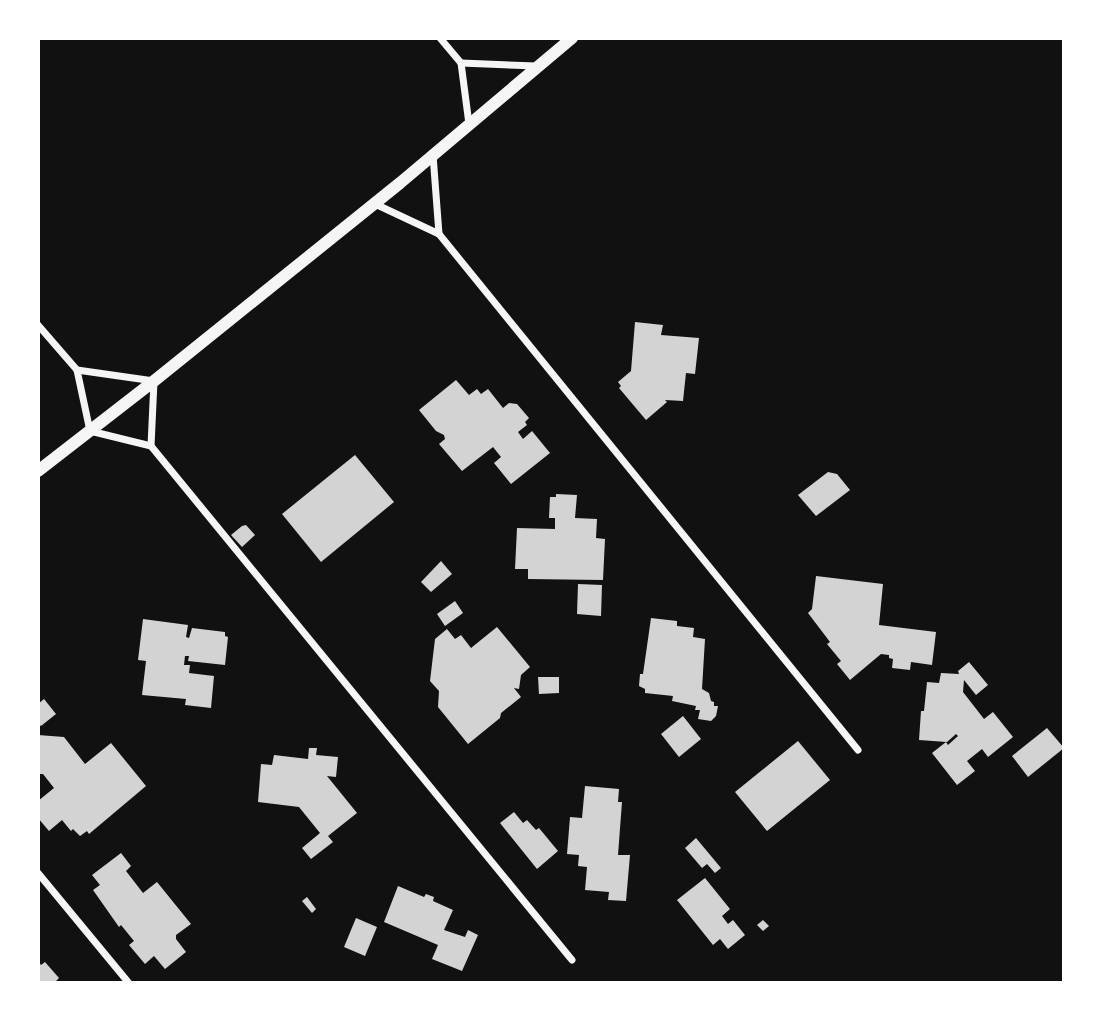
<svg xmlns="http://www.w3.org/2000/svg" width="1102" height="1021" font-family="'Titillium Web',sans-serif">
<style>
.building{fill:#d3d3d3}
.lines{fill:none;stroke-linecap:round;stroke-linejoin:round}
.minor{stroke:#f5f5f5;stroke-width:7}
.tertiary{stroke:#f5f5f5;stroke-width:12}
</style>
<rect width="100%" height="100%" fill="#111"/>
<g class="building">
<path d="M635,322l28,3 -2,10 38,3 -4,36 -9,-1 -3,28 -18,-1 2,2 -21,18 -27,-32 2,-2 -3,-4 13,-11z"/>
<path d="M456,380l13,15 8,-6 4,5 7,-5 15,19 6,-5 8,1 12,14 -4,4 2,3 -9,7 5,7 9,-8 18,22 -39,31 -17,-21 7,-6 -8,-10 -31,24 -23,-27 6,-5 -1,-4 -8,-4 -17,-21z"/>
<path d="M355,455l39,47 -73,60 -39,-48z"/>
<path d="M828,472l9,2 13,16 -34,26 -18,-21z"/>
<path d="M556,494l21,1 -2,23 22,1 -1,19 9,1 -2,41 -75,-1v-10h-13l2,-41 38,1v-11h-6l1,-21h6z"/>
<path d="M246,525l9,10 -13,12 -11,-12 11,-9z"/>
<path d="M441,561l11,13 -21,18 -10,-10z"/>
<path d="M816,576l67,8 -4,41 57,7 -4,33 -21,-3 -1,8 -18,-2 1,-9 -4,-1v-3l-8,-1 -31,26 -13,-16 4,-3 -14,-17 3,-2 -22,-29 4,-4z"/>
<path d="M578,584l24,1 -1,31 -24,-2z"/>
<path d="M455,601l8,12 -18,13 -8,-12z"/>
<path d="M651,618l26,3v5l17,2 -1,9 12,2 -3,50 7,4 2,8 3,1v4h4l-2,10 -5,5 -13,-2 2,-9h-5l1,-4 -24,-5 1,-5 -28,-3v-4l-6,-3 1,-12h3z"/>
<path d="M143,619l45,6 -2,12 3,1 3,-10 33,4v4l3,1 -3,28 -37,-4 1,-5h-4l-1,9h6l-1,8 25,3 -3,32 -26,-3 1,-6 -44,-4 4,-34 -8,-1z"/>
<path d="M497,627l33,40 -9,8 -2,14 -5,-1 7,9 -20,16 -1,5 -32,26 -30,-37 1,-16 -9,-10 5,-42 12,-10 8,10 6,-4 10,13z"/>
<path d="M969,662l19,23 -12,10 -12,-15 -1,12 21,27 9,-7 20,25 -25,20 -6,-8 -15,12 8,10 -18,14 -25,-32 14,-11 2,3 10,-9 -2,-2 -9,8 -28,-2 2,-29h3l3,-29 12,1 2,-10 18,1 -1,-3z"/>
<path d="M538,677h21v16l-20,1z"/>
<path d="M44,699l12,15 -15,12 -3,-2v-20z"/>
<path d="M683,716l18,23 -22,18 -18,-23z"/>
<path d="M1047,728l17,20 -36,29 -16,-21z"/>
<path d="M38,735l26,2 21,27 26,-21 35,43 -57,48 -2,-3 -7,5 -7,-7 -2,2 -9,-11 -13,11 -11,-13v-17l16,-13 -11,-14h-5z"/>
<path d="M798,741l32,39 -63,51 -32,-39z"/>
<path d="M309,748h8l-1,7 22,2 -2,20 -9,-1 30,37 -29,23 5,6 -22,17 -9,-11 18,-15 -21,-26 -41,-5 3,-38 11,1 2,-10 34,4z"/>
<path d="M585,786l34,3 -1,13h4l-4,53h12l-4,46 -18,-1 1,-8 -24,-2 2,-23 -9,-1 1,-11 -12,-1 3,-37 12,1z"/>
<path d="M514,812l9,11 4,-3 9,10 3,-2 19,23 -21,18 -37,-46z"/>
<path d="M696,838l25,30 -6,5 -8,-9 -5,4 -17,-20z"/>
<path d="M121,853l10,13 -5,5 17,22 14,-11 34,42 -15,11v4l10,13 -21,17 -11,-13 -9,8 -16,-19 5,-4 -13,-16 -2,2 -26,-37 7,-5 -8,-10z"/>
<path d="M705,878l25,31 -8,7 6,8 5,-4 12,15 -17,14 -8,-10 -7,6 -36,-45z"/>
<path d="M398,886l26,11 2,-3 8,3 -1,4 20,9 -9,20 21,7 3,-7 10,5 -16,36 -30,-12 6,-14 -54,-23z"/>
<path d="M307,897l9,12 -4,4 -10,-12z"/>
<path d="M356,918l21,9 -12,29 -21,-9z"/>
<path d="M763,920l6,6 -6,5 -6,-6z"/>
<path d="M38,961l3,4 4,-3 14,16 -3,3 1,1h-19z"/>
</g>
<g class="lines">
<g class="minor">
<path d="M440,38l21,25 8,61"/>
<path d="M461,63l75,3"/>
<path d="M433,155l6,79"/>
<path d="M373,203l66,31 419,516"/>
<path d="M38,325l39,45 13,61 61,15 421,514"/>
<path d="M77,370l77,11 -3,65"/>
<path d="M38,873l90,109"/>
</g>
<path class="tertiary" d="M38,471l116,-90 246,-198 172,-145"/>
</g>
<rect width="1102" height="1021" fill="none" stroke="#ffffff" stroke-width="80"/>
</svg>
